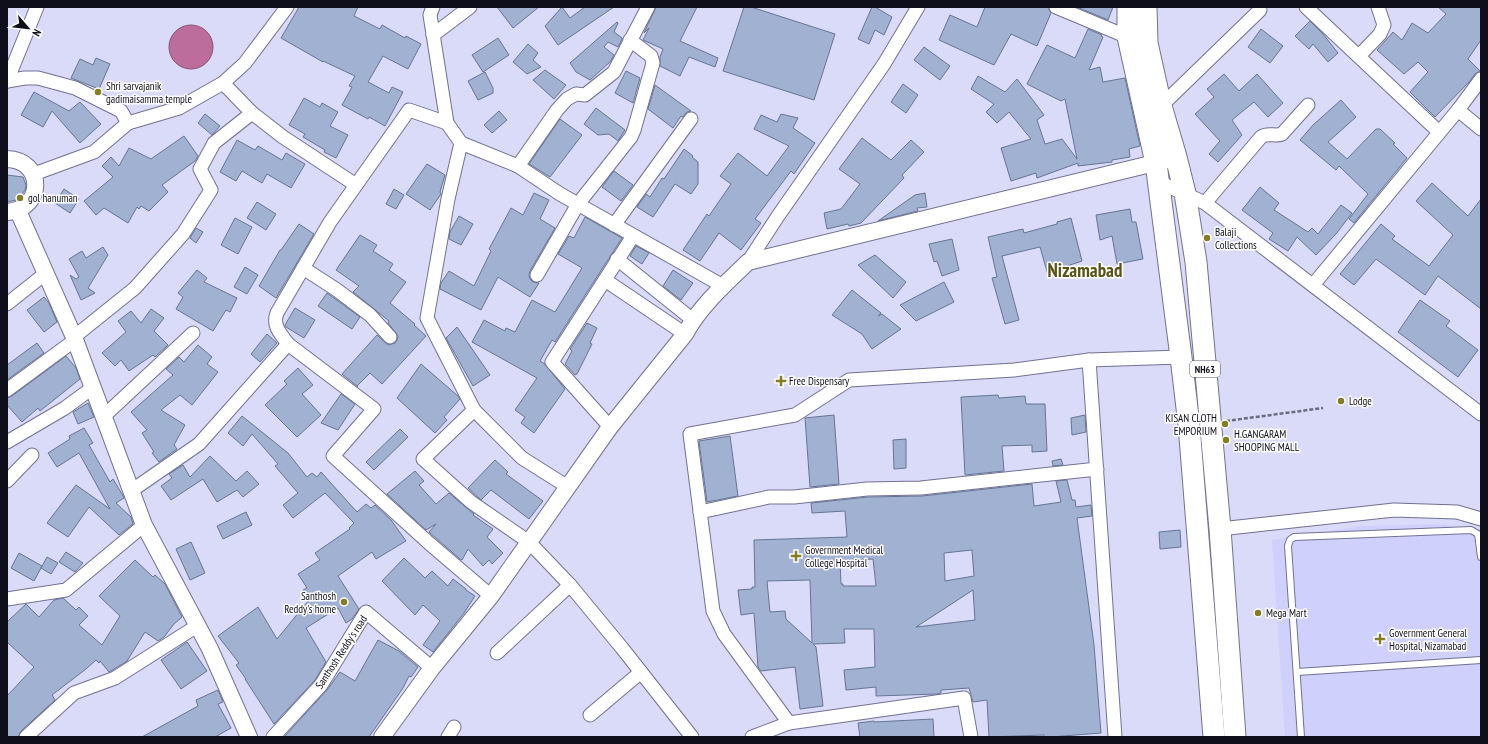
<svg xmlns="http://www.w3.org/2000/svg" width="1488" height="744" font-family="'PT Sans Narrow',sans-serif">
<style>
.built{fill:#cfd0fc}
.water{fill:#bc6d9c;stroke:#885175}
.building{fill:#a0b1d2;stroke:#667594;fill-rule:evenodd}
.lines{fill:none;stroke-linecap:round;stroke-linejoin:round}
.service-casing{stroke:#717192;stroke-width:8}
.minor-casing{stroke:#717192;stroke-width:15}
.tertiary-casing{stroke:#717192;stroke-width:18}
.trunk-casing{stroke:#717192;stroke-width:23}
.path{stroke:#6b6b7f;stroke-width:2.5;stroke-dasharray:4 2;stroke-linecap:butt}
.service{stroke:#fff;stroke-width:6}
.minor{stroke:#fff;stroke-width:13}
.tertiary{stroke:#fff;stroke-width:16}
.trunk{stroke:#fff;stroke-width:21}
.poi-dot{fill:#857d24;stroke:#fff;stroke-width:1.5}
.labels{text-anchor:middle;stroke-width:3;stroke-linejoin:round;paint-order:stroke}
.shield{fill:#fff;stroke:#57575f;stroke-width:1}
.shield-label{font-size:10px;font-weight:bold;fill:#0f0f1b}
.poi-label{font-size:11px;fill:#0f0f1b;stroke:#fff;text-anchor:start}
.street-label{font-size:11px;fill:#0f0f1b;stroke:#fff}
.town-label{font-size:19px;font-weight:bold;fill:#585316;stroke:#fff}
</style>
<rect width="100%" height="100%" fill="#dadbf9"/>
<path class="built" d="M1445,524l36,15v198h-196l-13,-197 90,-14z"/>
<circle class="water" cx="191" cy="47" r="22"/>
<g class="building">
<path d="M299,7h59l-4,9 26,13 2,-4 23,13 1,-2 15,8 -13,25 -25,-13 -15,26 21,11 3,-6 11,5 -18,34 -16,-9 -1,2 -26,-14 10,-18 -3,-1 6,-10 -32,-15v1l-42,-24z"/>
<path d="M497,7h42l-26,21z"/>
<path d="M562,7l8,11 15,-11h29l-56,38 -13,-19z"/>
<path d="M656,7h41l-17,34 38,17 -3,9 -26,-10 -9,19 -20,-10v-9l3,-8 -20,-9 6,-12 -5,5z"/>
<path d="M744,7h7l84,27 -21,66 -91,-29z"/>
<path d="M872,7h3l17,10 -8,18 -9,-5 -6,14 -11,-5z"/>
<path d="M985,7h63l3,6 -14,33 -26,-12 -17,31 -55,-25 11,-25 27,12z"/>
<path d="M1077,7h36l-5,13z"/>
<path d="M1438,7h43v33l-13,19 12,12 -5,3 -7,9 -33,34 -25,-25 18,-20 -10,-10 -14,12 -27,-24 16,-18 9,8 10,-17 16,10 18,-19z"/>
<path d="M1310,21l13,13 15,19 -10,9 -15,-18 -4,5 -14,-13z"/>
<path d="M617,22l1,1 -4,9 8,6v1l-4,8 -10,-5 -4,5 10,8 -4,7 -20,18 -14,-8 -6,-9z"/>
<path d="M1088,29l14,6 -1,1 2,1 -14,33 11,-3 3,15 22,-4 15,68 -11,3 1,8 -18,3v2l-34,4v-3l-41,15 -1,-5 -25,8 -10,-33 30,-9 -22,-27 -12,11 -11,-11 8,-8 -23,-15 7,-13 27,16 12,-13 27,36 -7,5 8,24 17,-5 15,20 -12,-60 -4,2 -34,-17 20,-39 28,13z"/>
<path d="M1261,29l22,17 -13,17 -22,-16z"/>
<path d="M498,38l11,17 -26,17 -11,-17z"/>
<path d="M528,44l10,9 -5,7 8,7 -14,7 -14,-12z"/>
<path d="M924,47l26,19 -10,14 -26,-20z"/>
<path d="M96,58l14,6 -11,25 -28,-11 9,-19 13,6z"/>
<path d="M545,70l21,15 -12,14 -21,-19z"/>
<path d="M626,71l14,7 -7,25 -18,-10z"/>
<path d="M485,72l8,16v5l-15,7 -10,-19z"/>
<path d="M1224,74l15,17 18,-17 26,29 -15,14 -14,-15 -22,18 10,15 -24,27 -9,-8 11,-13 -25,-27 19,-17 -7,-8z"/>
<path d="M903,84l15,11 -12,18 -15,-11z"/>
<path d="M655,85l36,26 -4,1 -4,5 -2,-1 -8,12 -25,-19z"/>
<path d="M34,92l35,19 11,-9 21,22 -21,19 -28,-32 -9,16 -22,-12z"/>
<path d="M304,98l16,9 2,-4 16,9 -8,14 18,9 -12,23 -12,-6 1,-2 -22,-13 2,-3 -16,-9z"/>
<path d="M1341,100l15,17 -28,25 19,17 29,-30h4l15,14 -2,1 14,14 -53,65 -5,-4 19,-25 -29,-28 -3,4 -36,-30 13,-15z"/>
<path d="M596,108l29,22 -7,11 -9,-7 -11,1 -14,-11z"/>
<path d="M499,111l8,9 -15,13 -8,-8z"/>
<path d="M205,114l15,12 -8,9 -14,-12z"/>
<path d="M781,114l17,4 -5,10 22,15 -21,31 -3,-3 -36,48 6,4 -20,27 -22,-17 -19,28 -17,-11 24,-36 2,2 22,-32 -11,-8 18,-23 29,23 22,-30 -35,-17 7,-14 16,7z"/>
<path d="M560,119l22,16 -32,42 -21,-13z"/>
<path d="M184,136l14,20 -3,5 -33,24 6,7 -19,19 -8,-5 -2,3 -2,-2 -9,16 -24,-15 -8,7 -12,-14 29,-24 -11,-11 9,-9 8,9 10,-18 22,11z"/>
<path d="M862,138l29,22 20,-20 13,12 -22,23 2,3 -43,45 -12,3 -1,-2 -21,5 -3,-16 17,-4 19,-25 -21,-15z"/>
<path d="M237,140l18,10 3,-4 24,14 4,-7 19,11 -14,24 -24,-14 -5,9 -20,-12 -6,10 -16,-9z"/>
<path d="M684,149l9,7 -1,1 6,5v22l-7,10 -16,-10 -22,33 -16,-10 9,-13 4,3 12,-19 2,1z"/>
<path d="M427,164l18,11 -5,17 1,2 -11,16 -24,-16z"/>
<path d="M614,171l19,14 -12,16 -19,-14z"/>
<path d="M7,175l16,2 3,8 -1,5 -4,6 -5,4 -9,2z"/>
<path d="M1432,183l36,33 13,-17v110l-43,-33 -13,19 -49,-36 -22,26 -14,-11 41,-50 14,12 -3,3 37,27 24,-31 -37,-34z"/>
<path d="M1260,187l19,16 -5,7 34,22 4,-4 6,6 23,-29 11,8 -16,21 -20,21 -19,-18 -9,14 -19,-12 4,-6 -31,-23z"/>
<path d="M64,189l15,10 -9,14 -15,-10z"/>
<path d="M394,189l10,6 -8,14 -10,-5z"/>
<path d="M534,193l15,7 -9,19 15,9 -25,43 -1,4 1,4 3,3 6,1 -9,14 -32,-20 -17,33 -41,-21 1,-6 8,-12 25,15 17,-35 -2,-2 22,-41 12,7z"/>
<path d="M925,193l2,14 -10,1 1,3 -40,10 37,-26z"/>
<path d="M257,202l19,12 -10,16 -19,-12z"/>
<path d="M1130,209l2,13h4l7,37 -26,5 -5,-28 -12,4 -4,-25z"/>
<path d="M459,216l14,8 -12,21 -12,-6 1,-7z"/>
<path d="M585,217l37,21 -67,104 -3,-2 -12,21 5,3 20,25 -31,44 -13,-10 4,-6 -10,-7 22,-32 -65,-36 12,-22 21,11 1,-3 9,4 17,-32 23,12 27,-44 -24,-14 11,-18 5,2z"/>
<path d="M235,218l17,9 -14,27 -17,-9z"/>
<path d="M1071,218l11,43 -18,6 1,3 -17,5 -8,-28 -38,9 17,64 -14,4 -13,-46 5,-1 -9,-40 35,-8 1,4 33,-9v-2z"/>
<path d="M299,224l15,10 -38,64 -17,-12 21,-36h1z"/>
<path d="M196,228l7,4 -7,11 -6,-5z"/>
<path d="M360,235l17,10 -4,6 20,13 -4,6 17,12 -16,21 25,21 -1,1 12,11 -44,48 -12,-11 -13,13 1,1 -16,-13 35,-39 11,10 7,-2 2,-3 1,-4 -10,-13 1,-2 -36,-29 6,-6 -23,-16z"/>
<path d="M952,239l7,31 -17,6 -5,-15 -3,1 -5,-18z"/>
<path d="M636,246l13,7 -7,11 -12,-8z"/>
<path d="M103,247l5,8 -20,33 7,5 -14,7 -11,-25 6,4 3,-2 -10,-18 13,-8 4,7z"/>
<path d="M875,255l31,27 -13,16 -35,-33z"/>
<path d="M245,267l13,8 -11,19 -13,-7z"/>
<path d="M197,270l10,8 -3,4 33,16 -7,14 -4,-2 -13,21 -37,-22 7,-12 -5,-4z"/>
<path d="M673,270l20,13 -12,17 -18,-14z"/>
<path d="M944,282l10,20 -38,19 -16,-16z"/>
<path d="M852,290l29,23 -3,3 4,-2 19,15 -29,20 -10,-15 -30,-19z"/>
<path d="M327,293l33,24 -8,12 -34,-23z"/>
<path d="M44,297l5,6 8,19 -13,10 -17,-22z"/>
<path d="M1420,300l30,21 -4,5 32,24 -20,27 -60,-45z"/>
<path d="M295,308l20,12 -11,18 -18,-11 -1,-2z"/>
<path d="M151,309l13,9 -10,13 14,14 -13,12 -2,-2 -24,16 -8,-11 -6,6 -13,-13 24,-21 -8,-11 13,-10 10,12z"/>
<path d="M587,323l10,5 -7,15 2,1 -15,30 -2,1 -10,-11 7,-13 -2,-2z"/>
<path d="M457,327l33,48 -17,11 -27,-48z"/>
<path d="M267,334l10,9 -17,19 -9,-8z"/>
<path d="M37,343l7,10 -37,27v-15z"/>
<path d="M198,345l14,12 -5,7 11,8 -26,33 -12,-10 -19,15 24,15 -11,20 3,4 -18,13 -7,-9 2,-1 -12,-19 5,-3 -16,-18 42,-37 -7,-6 13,-12 5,5z"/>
<path d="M66,356l10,12 4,11 -40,32 -2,-3 -16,14 -15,-17v-7l5,-2z"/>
<path d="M421,364l37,32 2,3 -16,18 3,3 -12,13 -38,-35z"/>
<path d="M298,368l15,17 -11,9 19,21 -24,22 -32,-32 22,-21 -3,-3z"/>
<path d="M341,394l14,10 -17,26 -17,-7z"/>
<path d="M998,395l1,3 26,-2 1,8h19l2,47 -15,1v-7l-30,1 2,25 -39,4 -4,-78z"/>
<path d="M88,403l6,14 -16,7 -5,-12z"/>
<path d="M834,415l5,69 -29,3 -5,-69z"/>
<path d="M1085,415l1,17 -14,3 -1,-17z"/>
<path d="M242,416l46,37 19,24 5,-4 5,4 4,-5 36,40 9,-8 5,4 4,-3 16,15 15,21 -30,18 -4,-7 -34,24 21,33 -7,10 -6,4 -8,-15 -32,20 20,34 -11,18 -41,44 -29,-45h1l-10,-14 3,-2 -21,-27 40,-29 19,32 32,-39 -6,-10 4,-2 -9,-14 22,-14 -5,-7 35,-24 -1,-1 5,-5 -29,-30 -32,25 -10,-13 15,-12 -23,-27 3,-2 -26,-30 -9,12 -15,-13z"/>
<path d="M84,428l9,15 -4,2 21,37 3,-3 9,15 2,4 -8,5 15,14 2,7 -14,11 -30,-28 -21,30 -21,-14 29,-38 34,24 -31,-56 -22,14 -9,-14 22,-14 -1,-3z"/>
<path d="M400,429l8,8 -34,33 -8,-8z"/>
<path d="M730,436l8,60 -31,6 -8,-61z"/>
<path d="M906,439v29l-12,1 -1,-29z"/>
<path d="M210,456l26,25 11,-10 12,13 -16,13 -6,-7 -20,12 -14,-23 -32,21 -10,-14 11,-8 -3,-4 14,-9 7,12z"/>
<path d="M1061,459l2,6 -10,1 -1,-5z"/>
<path d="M495,460l13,12 -2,2 37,27 -14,18 -38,-29 -10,10 -13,-12z"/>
<path d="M415,471l9,10 -5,4 17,19 13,-11 25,21 -1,1 20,14 -6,8 16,16 -11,11 -3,-4 -6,6 -15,-17 -6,11 -2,-1 -31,-27 7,-8 -10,6 -39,-36z"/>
<path d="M1067,480l5,20h3l1,7 15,-2 1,11 -15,2 17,127 7,88 -51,4h-6v-2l-55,2 -2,-37 -14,2 -4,-14 -28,2v3l-4,1 -61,2v-9l-30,3 -2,-20 31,-3 -1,-38h-30l1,14 -32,1 3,3 7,59 -23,3 -5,-42 -34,4 -3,-4 -4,-54 -13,2 -3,-25 14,-1v-2h3l-1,-47 93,-3 -2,-26 -33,2 -1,-10 57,-6 54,-1 110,-12 2,22 27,-4 -5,-21zM972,550l2,26 -29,5 -1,-28zM873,559l3,27h-33v-2h-2l-1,-23zM810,580l2,63 -26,-24 -1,-8 -15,1 -3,-31zM973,590l2,30 -59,7z"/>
<path d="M246,512l6,13 -29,14 -6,-13z"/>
<path d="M1180,530l1,17 -21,2 -1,-17z"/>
<path d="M191,542l14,31 -15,7 -14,-31z"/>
<path d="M66,552l17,11 -8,9 -16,-10z"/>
<path d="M19,553l23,13 -1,2 6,-11 11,6 -7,11 -10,-6 -7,13 -23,-13z"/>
<path d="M404,558l21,20 7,-7 16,15 5,-7 13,10v1l9,6 -11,17 -31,39 -10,-7 17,-24 -17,-16 -8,10 -33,-34z"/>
<path d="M135,560l18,17 2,-2 10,9 17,33 -8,7 -10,13 -6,4 -13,-9 -18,29 -16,10 -2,1 -9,-11 -1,2 -3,-3 -10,9 -34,26 3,5 -34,31 -3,6h-11v-41l27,-29 -27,-25v-20l19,-18 13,13 15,-17 9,-2 13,12 3,-3 9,9 -9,9 23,20 18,-29 -21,-20z"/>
<path d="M378,640l21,11 19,16 -7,10 -2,-1 -6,12 -34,49h-85l43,-47 13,-18 15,9z"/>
<path d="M187,642l20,29 -26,18 -20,-29z"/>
<path d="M218,690l5,12 -5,2 13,24 -16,9h-73l56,-31 -2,-6z"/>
<path d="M933,719l1,18h-74l-2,-14 16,-2v1z"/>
</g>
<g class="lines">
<defs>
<g id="service">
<path d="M1297,672l184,-12"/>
<path d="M1301,737l-13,-191 2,-6 4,-3 177,-7 7,4 3,23"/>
</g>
<g id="minor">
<path d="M433,7l-3,8 17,108 14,20 57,23 42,28 163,92"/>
<path d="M1056,7l72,30"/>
<path d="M1306,7l133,125"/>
<path d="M433,35l37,-28"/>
<path d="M1359,56l21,-22 4,-9 -6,-18"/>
<path d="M7,81l18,-3h13l37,10 46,23 7,12"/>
<path d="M7,81l30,-74"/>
<path d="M1161,106l99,-96"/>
<path d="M1458,110l23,19"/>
<path d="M252,113l31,24 73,48"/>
<path d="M461,143l-13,56 -21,119 47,92 48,48 46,29"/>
<path d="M518,166l39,-56 10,-11 9,-5 9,1 29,-23 34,-65"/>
<path d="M34,174l60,-22 34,-29 51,-15 44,-25 22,-20 42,-56"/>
<path d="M1159,182l46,21 276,211"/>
<path d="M1205,203l56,-66c7,-5 14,0 21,-3l26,-29"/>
<path d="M614,225l77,-106"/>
<path d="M617,259l76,61"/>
<path d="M748,262l30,-46 106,-152 34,-57"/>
<path d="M303,268l34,22 33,25 20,22"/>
<path d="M537,275l41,-71 53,-67 3,-7 19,-67 -2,-7 -21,-16"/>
<path d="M605,280l80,54"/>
<path d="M1313,285l145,-175 23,-31"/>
<path d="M7,304l39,-31"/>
<path d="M74,337l61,-49 48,-54 28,-44 -11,-21 14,-26 38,-30 -29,-30"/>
<path d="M288,344c-7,-10 -16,-18 -11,-31l53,-91 79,-112 38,13"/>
<path d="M1089,360l26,377"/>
<path d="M7,390l68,-50"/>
<path d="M474,410l-51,49 48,43 58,40 41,43 52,63 70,89"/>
<path d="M103,417l90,-84"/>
<path d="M610,427l-58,-65 81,-126"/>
<path d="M7,442l58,-34 27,-20"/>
<path d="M7,481l25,-26"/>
<path d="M131,491l68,-47 89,-100 86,65 -41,47 97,88 61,52"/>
<path d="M700,512l69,-15h25l73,-8 54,-1 176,-19"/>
<path d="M1220,529l174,-19 63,2 24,7"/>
<path d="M7,599l59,-9 78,-65"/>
<path d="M497,653l73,-68"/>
<path d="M590,715l51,-43"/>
<path d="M26,737l48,-44 41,-15 82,-52"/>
<path d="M273,737l48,-52 45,-73 66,56"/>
<path d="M448,737l6,-10"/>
<path d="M752,737l37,-14"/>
<path d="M971,737l-7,-39 -175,25 -65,-89 -11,-23 -23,-177 105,-19 54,-35 165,-10 75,-10 92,-3"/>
</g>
<g id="tertiary">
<path d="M7,159c37,1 38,49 1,53"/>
<path d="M18,211l56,126 70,188 66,124 39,88"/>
<path d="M382,737l50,-69 59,-72 119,-169 75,-93c15,-28 40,-50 63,-72l419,-102"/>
</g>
<g id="trunk">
<path d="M1128,7v30l28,126 25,194 8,68 25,312"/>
<path d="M1146,7l1,36 14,63 15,51 9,36 11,69 24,267 15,208"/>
</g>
</defs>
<use href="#service" class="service-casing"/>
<use href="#minor" class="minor-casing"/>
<use href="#tertiary" class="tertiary-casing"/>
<use href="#trunk" class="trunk-casing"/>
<path class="path" d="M1226,421l97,-13"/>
<use href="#service" class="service"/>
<use href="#minor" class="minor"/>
<use href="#tertiary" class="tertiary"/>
<use href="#trunk" class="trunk"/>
</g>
<g class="poi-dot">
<circle cx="98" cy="92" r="4"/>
<circle cx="20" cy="198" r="4"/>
<circle cx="1207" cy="238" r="4"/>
<path d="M779 375h4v4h4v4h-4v4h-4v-4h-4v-4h4z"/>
<circle cx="1341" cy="401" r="4"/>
<circle cx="1225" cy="424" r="4"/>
<circle cx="1226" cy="440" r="4"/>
<path d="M794 550h4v4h4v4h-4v4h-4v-4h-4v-4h4z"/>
<circle cx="344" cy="602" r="4"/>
<circle cx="1258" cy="613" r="4"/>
<path d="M1378 633h4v4h4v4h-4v4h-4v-4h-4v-4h4z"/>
</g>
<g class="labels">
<rect class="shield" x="1190" y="361" width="30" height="16" rx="3"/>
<g class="shield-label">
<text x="1205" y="373">NH63</text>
</g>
<g class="poi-label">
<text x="106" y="90">Shri sarvajanik<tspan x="106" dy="13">gadimaisamma temple</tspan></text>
<text x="28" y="202">gol hanuman</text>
<text x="1215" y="236">Balaji<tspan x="1215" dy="13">Collections</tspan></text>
<text x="789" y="385">Free Dispensary</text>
<text x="1349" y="405">Lodge</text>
<text x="1217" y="422" text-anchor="end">KISAN CLOTH<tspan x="1217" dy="13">EMPORIUM</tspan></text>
<text x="1234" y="438">H.GANGARAM<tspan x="1234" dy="13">SHOOPING MALL</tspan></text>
<text x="805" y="554">Government Medical<tspan x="805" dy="13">College Hospital</tspan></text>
<text x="336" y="600" text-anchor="end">Santhosh<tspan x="336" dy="13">Reddy's home</tspan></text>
<text x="1266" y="617">Mega Mart</text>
<text x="1389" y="637">Government General<tspan x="1389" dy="13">Hospital, Nizamabad</tspan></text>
</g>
<g class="street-label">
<text transform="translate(341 652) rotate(-57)" y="4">Santhosh Reddy's road</text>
</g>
<g class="town-label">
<text x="1085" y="277">Nizamabad</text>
</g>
</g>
<rect width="1488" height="744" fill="none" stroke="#0f0f1b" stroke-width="16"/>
<g transform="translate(28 28) rotate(118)" stroke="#ffffff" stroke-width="3" paint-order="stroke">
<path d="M0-3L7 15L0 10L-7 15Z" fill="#0f0f1b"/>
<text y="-6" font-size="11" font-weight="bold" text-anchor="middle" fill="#0f0f1b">N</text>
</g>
</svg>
